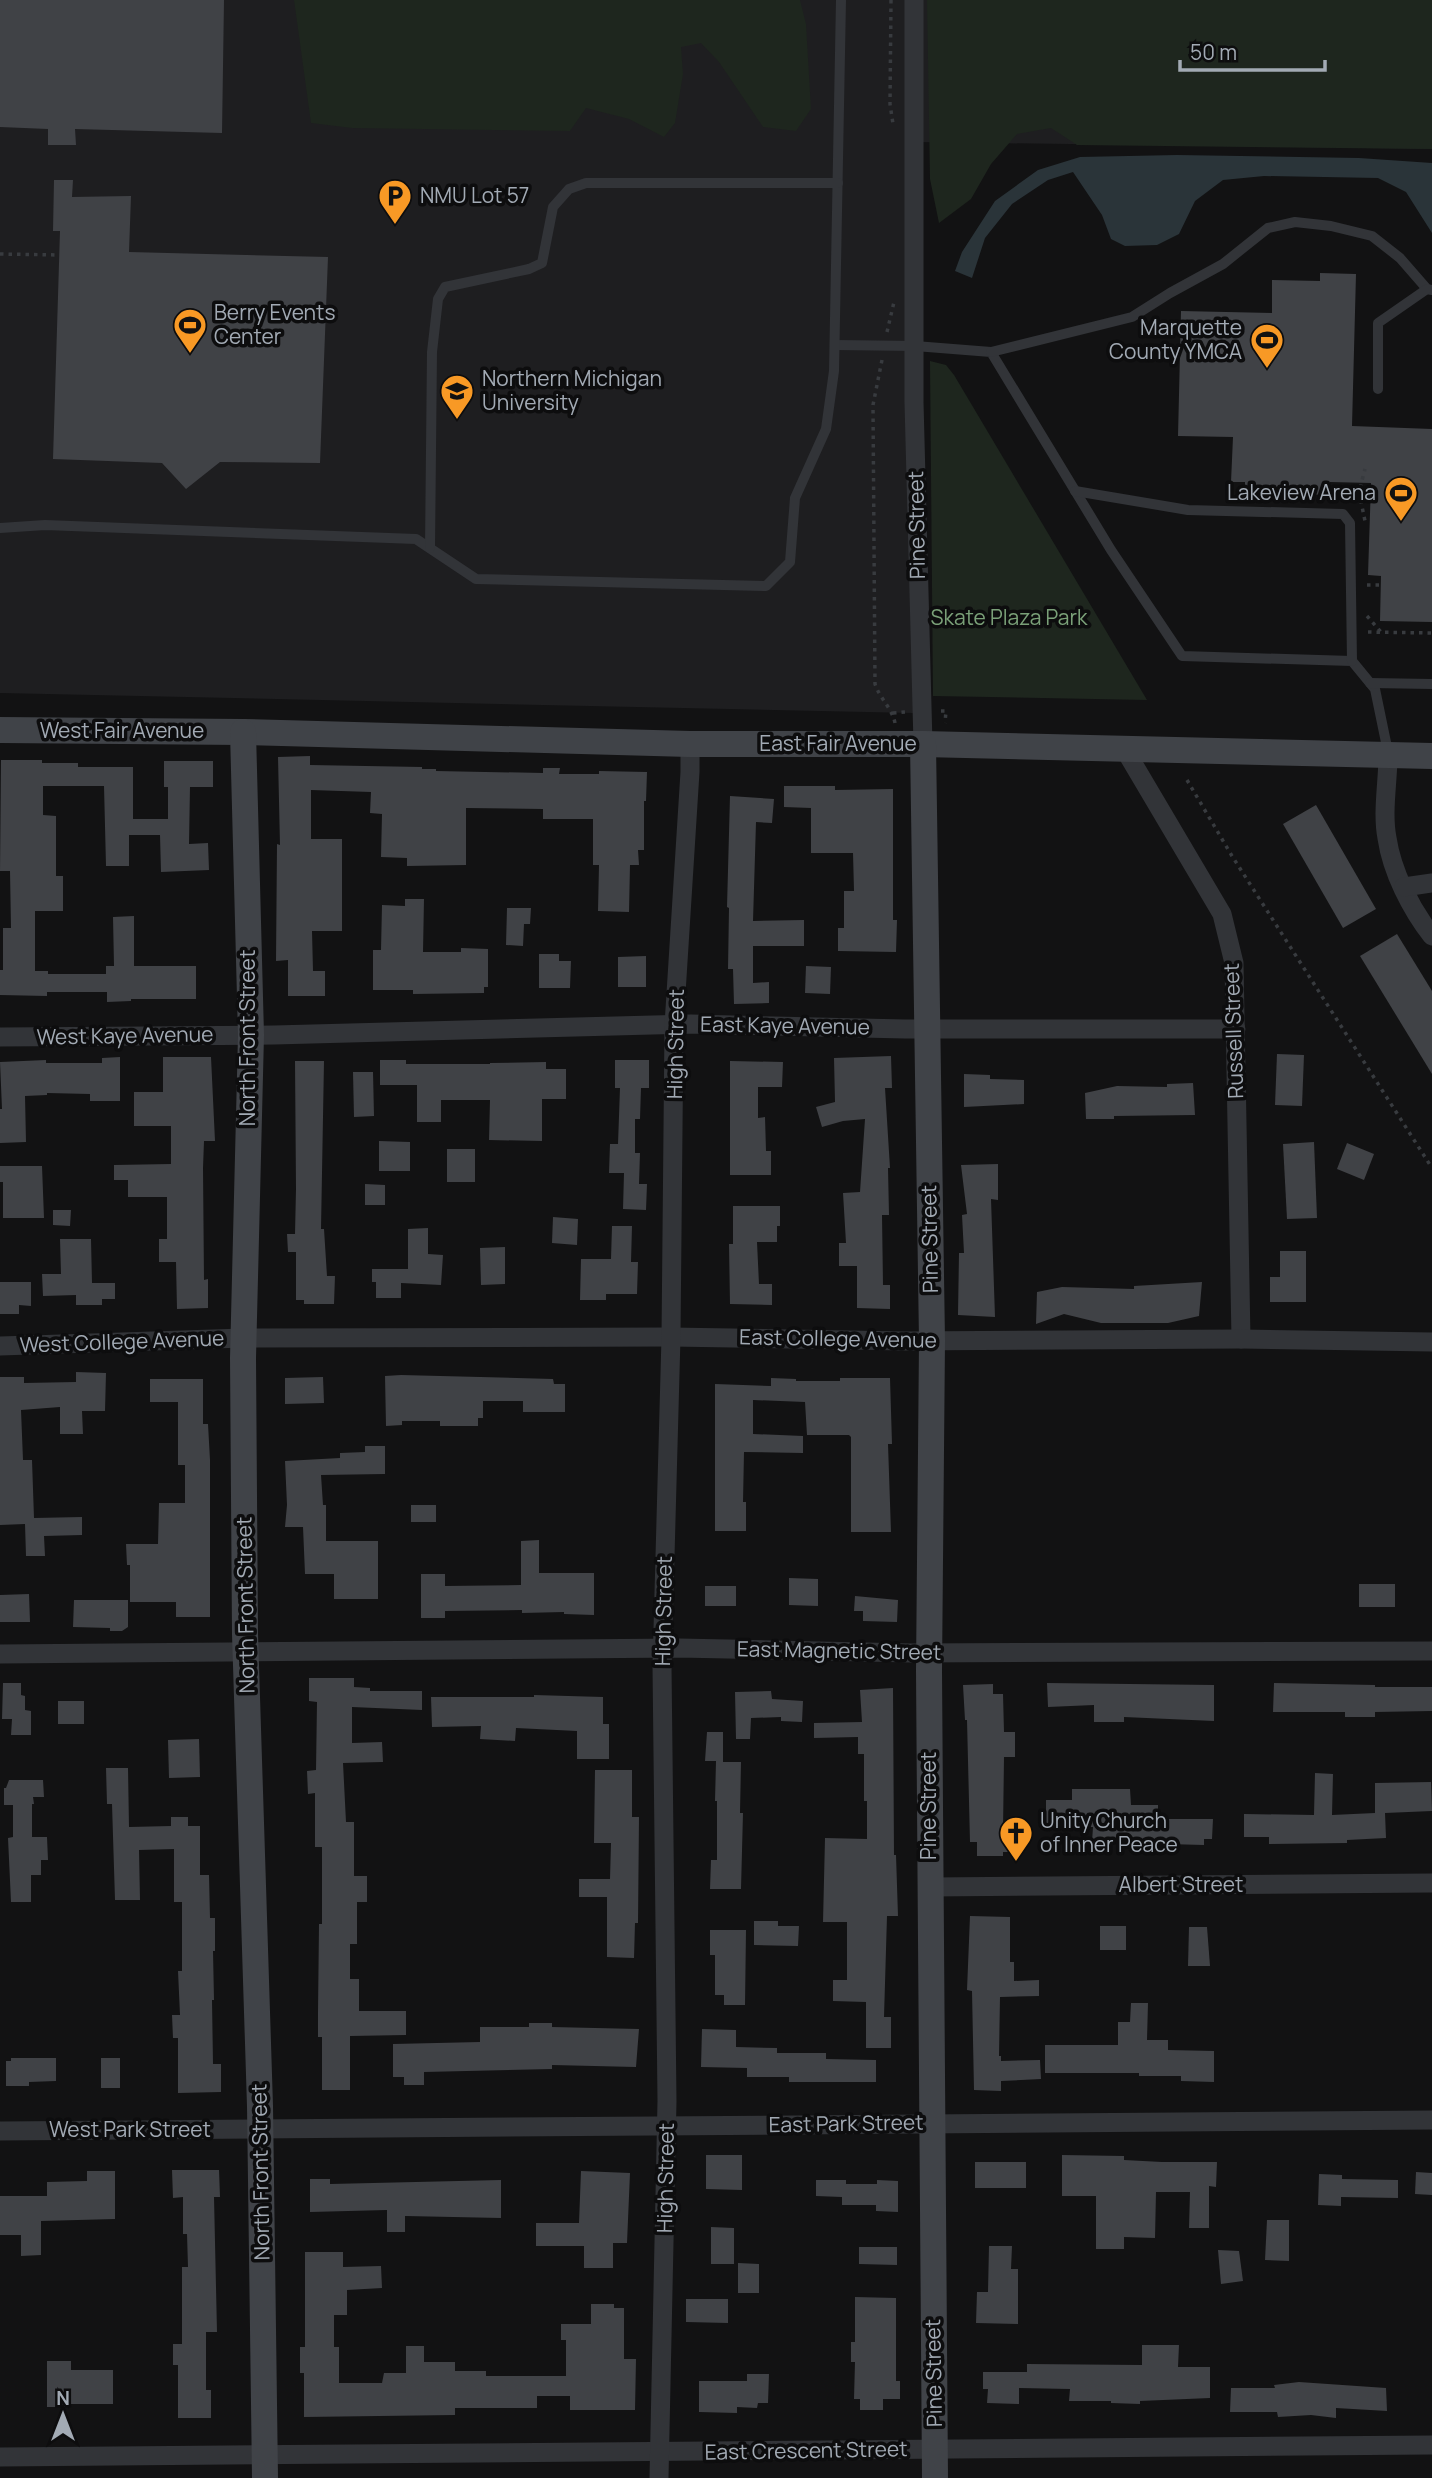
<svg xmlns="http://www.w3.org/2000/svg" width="1432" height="2478" font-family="Manrope,sans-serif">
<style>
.built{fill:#1e1e20}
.green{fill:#1e261e}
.water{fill:#2a3439}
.building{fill:#404246}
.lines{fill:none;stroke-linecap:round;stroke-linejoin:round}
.path{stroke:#383b3f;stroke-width:3.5;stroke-dasharray:3.5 5;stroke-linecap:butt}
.lane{stroke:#323438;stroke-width:10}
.street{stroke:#323438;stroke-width:19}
.secondary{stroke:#404348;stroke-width:26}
.labels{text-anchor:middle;stroke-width:7;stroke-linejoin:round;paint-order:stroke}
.poi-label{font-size:21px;fill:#a2aab4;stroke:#0d0d0e;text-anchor:start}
.street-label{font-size:21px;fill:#a2aab4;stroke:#0d0d0e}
.park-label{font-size:21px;fill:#7aa078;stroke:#0d0d0e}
</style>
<rect width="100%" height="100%" fill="#121213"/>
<path class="built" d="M0,0h1432v149l-517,-7 -2,571 -913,-20z"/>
<g class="green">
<path d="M294,0h506l6,24 5,85 -15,22 -33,-4 -44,-65 -18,-19 -20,4 2,27 -8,49 -11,14 -35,-18 -43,-11 -16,23 -218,-3 -41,-5z"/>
<path d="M927,0h505v149l-355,-4 -26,-17 -34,6 -26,30 -20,35 -32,24 -9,-44z"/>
<path d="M930,361l16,4 8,10 193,325 -214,-4z"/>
</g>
<path class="water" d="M1177,155l182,3 73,5v70l-26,-41 -28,-14 -114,-2 -41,4 -28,21 -16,33 -22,11 -32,1 -14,-7 -9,-24 -29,-43 -25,8 -36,24 -27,34 -13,40 -17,-7 7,-19 33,-51 43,-31 42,-13z"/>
<g class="building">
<path d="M0,0h224l-2,133 -147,-4 1,16h-28v-16l-48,-2z"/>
<path d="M54,180h19l-1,17 59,-1 -2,56 199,5 -8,206 -100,-1 -34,27 -24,-26 -109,-4 7,-228h-7z"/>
<path d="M1320,273l36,1 -4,152 80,3v193l-52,-1 1,-45 -13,-1 3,-92 -41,-1v13l-85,-2v-11h-14l2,-45 -55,-1 3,-125 91,2v-33l48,1z"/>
<path d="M310,756v9l112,2v2h14v2l107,2v-5h17l-1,6h40v-3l48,1 -1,29h-2v49h-6l1,15h-9l-1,47 -31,-1 1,-46h-6v-46h-50v-10l-77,-1v57l-59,1v-8l-26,-1 1,-43 -12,-1 1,-21 -60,-2v49h31v92h-30l1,40h12v25h-37v-36l-12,1 1,-117 3,1 -2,-88z"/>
<path d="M1,760h41v3h36v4h55v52h35v-32h-4v-26h49v26h-23l-1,57 19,-1 1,27 -48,2 -1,-37h-31v31h-23l-2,-80h-61v29l13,1v60h7v35h-28v60h13v3h58v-8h8l-1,-49 21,-1v50h62v33h-65v2l-24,1v-10h-60v4l-47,-1v-25h3v-42h8l-1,-57h-10z"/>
<path d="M784,786h51v4l58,-1v131h4l-1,32 -58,-1v-23h6v-37h10l-1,-38h-42v-45l-27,-1z"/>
<path d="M730,796l44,3 -2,24 -16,-1 -3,99 51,-1v26h-51v37l16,-1v21l-35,1 -1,-35h-5l1,-61 -2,-1z"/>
<path d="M1316,805l60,104 -33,19 -60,-104z"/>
<path d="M405,899h19l-1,53h38v-4l27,1v38h-4v6l-71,1v-4h-40v-40h8l1,-45 23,1z"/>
<path d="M507,908h24l-1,16h-6l-1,22 -17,-1z"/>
<path d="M1397,934l35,57v83l-72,-118z"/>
<path d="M539,954h20v7h12l-1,27h-31z"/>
<path d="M646,956v31h-28v-30z"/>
<path d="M806,966l25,1 -1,27 -25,-1z"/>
<path d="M1277,1054l27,1 -2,51 -27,-1z"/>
<path d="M891,1056l1,32h-7l5,80h-2l1,47h-7l1,70h7v24l-33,-1v-42h-18v-23h7l-3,-50 17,-1 5,-73 -22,2 -21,6 -6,-20 19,-5 -1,-44z"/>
<path d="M120,1057v44h-30v-7l-43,-1v2l-22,1 1,46 -26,1v-34h2l-2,-47 46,-2v3h56v-5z"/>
<path d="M163,1057h48l4,84h-11l-1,27 1,112 4,-1v29l-31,1 -1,-47h-17v-23h8v-42h-39v-17h-14v-15l57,-1v-38h-37v-34h29z"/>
<path d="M380,1060h26v4h84v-1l56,-1v7h20v30h-24v42l-53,-1 1,-40h-49v22h-24v-37h-37z"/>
<path d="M615,1060h34v28h-8l-1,31h-5v34h5l-1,31h8l-1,26 -23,-1 1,-36h-15l1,-29h8l2,-56h-5z"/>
<path d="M295,1061h29l-3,168h3l3,47h8l-1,28h-30v-4h-8v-48h-8l-1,-18h8l1,-45z"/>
<path d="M730,1061l53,1 -1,25h-24v31l7,-1 1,34h5v24h-41z"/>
<path d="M353,1072h20l1,44 -20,1z"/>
<path d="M964,1074l26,1v4l34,1v24l-60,3z"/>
<path d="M1193,1083l2,32 -81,1v3h-28l-1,-26 32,-7 50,1v-3z"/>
<path d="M379,1141l31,1v29h-31z"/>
<path d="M1314,1142l3,76 -30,1 -4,-75z"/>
<path d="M1347,1143l27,11 -10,26 -27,-11z"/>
<rect x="447" y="1149" width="28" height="33"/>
<path d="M998,1164v36l-7,-1 4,118 -37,-2 1,-62h5l-2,-38 5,-1 -6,-49z"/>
<path d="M0,1166h42l2,52h-41v-36h-3z"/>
<path d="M365,1184l20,1v20h-20z"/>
<path d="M733,1206h47v20h-3v16h-20l2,42h13v21l-42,-1 -1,-60h4z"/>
<path d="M53,1210h18l-1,16 -17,-1z"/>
<path d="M553,1217l25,2 -1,26 -25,-2z"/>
<path d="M612,1226h20l-1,36h7l-1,32h-31v6h-26l1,-41h30z"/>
<path d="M428,1228v26l15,1 -2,30 -40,-2v15h-25v-16h-4v-13h36v-40z"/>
<path d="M60,1239h31l1,44h23v16h-13v6h-26v-10l-33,1 -1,-22h19z"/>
<path d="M505,1247v37l-24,1 -1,-37z"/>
<path d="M1280,1251h26v51h-36v-25h10z"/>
<path d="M0,1282h31v24l-12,-1v9h-19z"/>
<path d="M1202,1282l-3,34 -31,7h-67l-37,-9 -28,10 1,-32 25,-5 72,2v-3z"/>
<path d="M76,1372l30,1 -1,38h-23l1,23h-23v-27l-39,3 2,50h9l2,58 48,-1v18l-38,1 1,20h-19l-1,-32 -25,1v-148h24v6l52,-1z"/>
<path d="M401,1375l152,4 1,5h11v28h-42v-11h-40v17h-5v8h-38v-5h-38v4l-16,1 -1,-50z"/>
<path d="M323,1377l1,26 -39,1v-26z"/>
<path d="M771,1378l25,1v2h44v-3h50l2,66h-4l3,88h-40v-95l-2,-2h-42l-2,-33 -52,-2v34l50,2v17l-59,-1 -1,50h3v29h-31v-147l56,2z"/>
<path d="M150,1379h53v45h5l2,36v157h-34v-15h-46v-37h-3l-1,-21h32l1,-41h26v-38h-7v-63h-28z"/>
<path d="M365,1446h20v28l-64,1 2,30h3v36h52v58h-44v-25h-29l-2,-47h-18l2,-22 -2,-44 55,-3v-5l25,-1z"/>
<rect x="411" y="1505" width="25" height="17"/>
<path d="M539,1540v33h55v42l-30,-1v-2l-42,1v-3l-77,1v7h-24v-44h24v12l76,-1v-44z"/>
<path d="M789,1578l29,1v27l-29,-1z"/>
<rect x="1359" y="1584" width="36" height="23"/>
<rect x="705" y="1586" width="31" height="20"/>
<path d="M29,1594l1,28h-30v-27z"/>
<path d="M855,1596l43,4 -1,22 -34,-1v-10h-9z"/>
<path d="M74,1600h54v27l-6,4h-12v-3l-37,-1z"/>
<path d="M309,1678h45v9l16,1v3h52v19l-70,-3v36l30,-1 1,20 -40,1 3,59h8v54h13v26h-10v42h-7v35h9v32h47v24l-56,1v54h-28v-53h-4v-25l1,-88h3v-77h-7v-54l-7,1 -1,-23 9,-1 1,-68 -8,-1z"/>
<path d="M3,1683h18v12l4,1v14l6,1v24h-20l1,-16h-10z"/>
<path d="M1047,1683l167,2v36l-90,-4v5h-30v-17l-46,2z"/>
<path d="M1274,1683l101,2v2h57v24l-57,1v5h-30v-5h-72z"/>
<path d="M993,1684v10h10l1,38h11v25h-11l-1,74h21v21h-21v4h-26v-14h-7l-3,-122h-2l-2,-35z"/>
<path d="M893,1688l1,167h2l2,61h-11l-3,101h7v31h-25v-46l-33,-1v-21h14v-58h-24l2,-84 42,1v-38h-3v-47h-6v-17l-44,1v-15l48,-1 -2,-32z"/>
<path d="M771,1691l1,8 31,2 -1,21 -21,-1v-4l-30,1 -1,21h-14l-1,-47z"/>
<path d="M534,1695l69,2v27h6v35h-32v-28l-61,-3 -1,13 -35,-2 1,-13 -49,1 -1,-30h103z"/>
<rect x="58" y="1701" width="26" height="23"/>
<path d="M707,1732h16v30h18l-1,51h3l-2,76h-31l1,-29h6v-59h-2l1,-40h-11z"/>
<path d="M199,1739l1,38 -31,1 -1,-38z"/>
<path d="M106,1768h22l1,59 42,-1v-9h17v9h12v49h9l1,43h5v33h-2l1,49h-2l1,64h8v28l-43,1v-55h-5l-1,-23h8l-2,-44h4v-69h-8v-53l-35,1 1,50h-25l-3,-96h-5z"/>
<path d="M595,1770h37v47h7l-1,106h-3l-1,35 -27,-1v-60h-28v-18h31l1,-36h-17z"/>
<path d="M1315,1773l18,1 -1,41 43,-2v-30l56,-1 1,29 -47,2 1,25 -39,2v3l-78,1v-7h-25v-23l70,1z"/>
<path d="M9,1780h34l1,17h-11l1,7h-2v33h15l1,23h-7v15h-10v27h-20l-3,-64 5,-1v-32h-9v-17h2z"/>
<path d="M1072,1789h58l1,16h27v10l6,1v3h49l-1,20h-8v6l-112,-3 1,-15h-47v-27h26z"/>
<path d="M970,1916l40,1v45h4v19l25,-1v16l-39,1 -1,59h2v5l39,-1 1,19 -40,2v10l-27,-1 -2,-99 -5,-1z"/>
<path d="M754,1921h24v5h21l-1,20 -44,-1z"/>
<rect x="1100" y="1926" width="26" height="24"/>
<path d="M1189,1927h18l3,39h-22z"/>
<path d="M710,1930h36l-1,75h-21v-10h-9v-40h-5z"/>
<path d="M1131,2003h17l-1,37h21v10l46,1v31l-33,-1v-5h-42v-3h-94v-28h73v-23h12z"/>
<path d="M529,2023h23v4l87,2 -3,38 -84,-2v4l-128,3v13h-20v-8h-11v-33l87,-2v-15h49z"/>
<path d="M702,2029l34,1v17l41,1v5h49v6l50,1v22h-87v-5h-42v-9l-46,-1z"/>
<path d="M11,2058h45v23l-27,1v4h-23v-25h5z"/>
<rect x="101" y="2058" width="19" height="30"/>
<path d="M706,2155h36v35l-36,-1z"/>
<path d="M1062,2155l62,1v4l38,2h55l-1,25 -7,-1v42h-20l1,-36h-34l-1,46 -31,-1v12h-28v-53h-34z"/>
<rect x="975" y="2162" width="51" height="26"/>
<path d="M172,2170h47l1,27h-6l3,135h-11v58h5v28h-33v-53h-5v-21h9v-77h6l-1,-33h-4v-37l-10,1z"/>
<path d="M87,2171h28v48l-74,2v34l-20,1v-21h-21v-39h47v-14l40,-1z"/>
<path d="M581,2171l49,2 -3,70h-14v25h-29v-22h-48v-23h43z"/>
<path d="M1416,2172l16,1v22l-17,-1z"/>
<path d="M1319,2174l23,1v4l56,1v18l-57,-1v9l-23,-1z"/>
<path d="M310,2179h20v5l171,-4v38l-96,-2v16h-18v-22l-77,2z"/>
<path d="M816,2180h30v4h31v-4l21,1v31l-22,-1v-6h-34v-8l-26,-1z"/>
<path d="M1267,2220h22v41l-24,-1z"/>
<path d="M711,2227l23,1v36h-23z"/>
<path d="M989,2246h23l-1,23h7v55l-42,-1 1,-31h11z"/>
<path d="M859,2247h38v18l-38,-1z"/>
<path d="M1218,2250l21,1 4,30 -22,3z"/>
<path d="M305,2252h38v15l38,-1 1,22 -35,2v25h-13v32h5v36h43l2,-10h22v-27h18v16h31v9h31v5h80v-36h-5v-16h30v-20h23v4h10v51h12l-1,51h-65v-14h-33v12h-82v7l-151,2v-44h-4v-26h5z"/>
<path d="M738,2263l21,1v29h-21z"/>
<path d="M855,2297l41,1v83h4v18h-17v11h-23v-11h-6l1,-37h-4v-20h4z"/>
<path d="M686,2299h42v24l-42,-1z"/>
<path d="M1142,2345h37l-1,22h32v31l-70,3v3l-29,-1v-2h-42l1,-12 -51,-1v16l-32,-1 1,-14h-5v-17h44v-8l115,1z"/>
<path d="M47,2361h24v9h42v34h-47v3h-19z"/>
<path d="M747,2374h22l-1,29h-10l-1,5 -20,-1v6l-38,-1v-31h48z"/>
<path d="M1299,2382l87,6 1,23 -51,-3v10l-25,-3 -33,2 -1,-5h-47l1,-24h44l-1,-3z"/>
</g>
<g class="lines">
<g class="path">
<path d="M891,0l-1,104 3,20"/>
<path d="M0,254l60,1"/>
<path d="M887,332l7,-30"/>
<path d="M882,360l-9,45 2,279c5,15 17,24 20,39"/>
<path d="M1359,492l6,29"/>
<path d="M1338,494l21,-2 6,-23"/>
<path d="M1367,585h14"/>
<path d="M1367,616l14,16"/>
<path d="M1368,632l64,1"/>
<path d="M941,711h5l-1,12"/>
<path d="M893,713l12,-1"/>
<path d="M1187,780l45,76 200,312"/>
</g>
<g class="lane">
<path d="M835,345l80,1 76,6 120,198 71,106 170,5 23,28 13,63"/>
<path d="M991,352l141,-35 38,-24 53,-29 45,-36 27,-6 36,4 41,10 28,22 27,31 5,1"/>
<path d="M1378,389v-66l49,-34"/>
<path d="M1075,491l113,19 155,4 7,9 2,138"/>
<path d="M0,528l45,-3 371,14 60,40 290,7 24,-24 5,-64 31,-69 8,-58 7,-371"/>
<path d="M430,548l2,-196 6,-53 7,-12 84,-18 13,-6 11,-56 16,-18 17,-6h252"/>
<path d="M1370,683l62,1"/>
</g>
<g class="street">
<path d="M914,0v402l9,342"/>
<path d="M1125,750l97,164 12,49 7,376"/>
<path d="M1388,755c0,27 -6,57 -1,83 5,34 24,71 45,98"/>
<path d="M1404,887l28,-4"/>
<path d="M0,1037l274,-2 417,-11 214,5h331"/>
<path d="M0,1346l243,-8 428,-1 234,4 336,-2 191,3"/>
<path d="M0,1654l679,-6 232,5 521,-2"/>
<path d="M930,1887l502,-4"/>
<path d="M0,2131l1432,-11"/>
<path d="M0,2457l1432,-12"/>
<path d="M659,2478l8,-377 -5,-435 9,-329 3,-312 16,-253v-28"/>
</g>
<g class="secondary">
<path d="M0,730l243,2 447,12h233l509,12"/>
<path d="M243,732l8,303 -8,323 2,276 15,472 5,372"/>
<path d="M923,744l9,597 -3,330 6,807"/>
</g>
</g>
<defs>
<symbol id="parking-pin" viewBox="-11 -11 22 30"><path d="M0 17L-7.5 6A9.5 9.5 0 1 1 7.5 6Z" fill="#f89925" stroke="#0d0d0e"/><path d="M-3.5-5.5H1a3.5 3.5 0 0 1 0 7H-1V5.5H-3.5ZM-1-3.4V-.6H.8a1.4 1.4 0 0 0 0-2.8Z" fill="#111"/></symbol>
<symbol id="stadium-pin" viewBox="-11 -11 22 30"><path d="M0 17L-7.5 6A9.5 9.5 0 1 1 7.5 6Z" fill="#f89925" stroke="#0d0d0e"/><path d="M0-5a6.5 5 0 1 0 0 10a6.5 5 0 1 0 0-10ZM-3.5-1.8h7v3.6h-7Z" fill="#111"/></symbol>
<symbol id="university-pin" viewBox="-11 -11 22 30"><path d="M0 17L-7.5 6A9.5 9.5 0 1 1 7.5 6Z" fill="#f89925" stroke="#0d0d0e"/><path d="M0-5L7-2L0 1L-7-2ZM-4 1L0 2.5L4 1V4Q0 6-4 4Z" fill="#111"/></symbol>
<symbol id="church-pin" viewBox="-11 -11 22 30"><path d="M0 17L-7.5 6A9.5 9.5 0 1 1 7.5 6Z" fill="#f89925" stroke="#0d0d0e"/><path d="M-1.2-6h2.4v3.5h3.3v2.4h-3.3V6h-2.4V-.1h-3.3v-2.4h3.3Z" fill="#111"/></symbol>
</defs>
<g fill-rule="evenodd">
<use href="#parking-pin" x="376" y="177" width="38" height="52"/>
<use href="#stadium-pin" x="171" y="306" width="38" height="52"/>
<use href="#stadium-pin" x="1248" y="321" width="38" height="52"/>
<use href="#university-pin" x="438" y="372" width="38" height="52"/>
<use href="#stadium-pin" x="1382" y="474" width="38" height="52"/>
<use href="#church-pin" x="997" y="1814" width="38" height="52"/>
</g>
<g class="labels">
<g class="poi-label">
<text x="420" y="203">NMU Lot 57</text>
<text x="214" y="320">Berry Events<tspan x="214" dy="24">Center</tspan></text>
<text x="1242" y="335" text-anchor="end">Marquette<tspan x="1242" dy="24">County YMCA</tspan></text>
<text x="482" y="386">Northern Michigan<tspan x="482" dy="24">University</tspan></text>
<text x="1376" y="500" text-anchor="end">Lakeview Arena</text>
<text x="1040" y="1828">Unity Church<tspan x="1040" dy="24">of Inner Peace</tspan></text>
</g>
<g class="street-label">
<text transform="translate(917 525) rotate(-91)" y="7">Pine Street</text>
<text x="122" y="738">West Fair Avenue</text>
<text x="838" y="751">East Fair Avenue</text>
<text transform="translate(785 1026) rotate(1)" y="7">East Kaye Avenue</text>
<text transform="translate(1234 1031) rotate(-92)" y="7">Russell Street</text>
<text transform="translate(125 1036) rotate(-1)" y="7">West Kaye Avenue</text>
<text transform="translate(248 1038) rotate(-90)" y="7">North Front Street</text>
<text transform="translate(676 1044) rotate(-89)" y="7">High Street</text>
<text transform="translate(930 1239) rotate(-91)" y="7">Pine Street</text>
<text transform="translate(838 1339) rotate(1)" y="7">East College Avenue</text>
<text transform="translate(122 1342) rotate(-2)" y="7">West College Avenue</text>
<text transform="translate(246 1605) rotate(-91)" y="7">North Front Street</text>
<text transform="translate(664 1611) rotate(-89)" y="7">High Street</text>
<text transform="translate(839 1651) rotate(1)" y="7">East Magnetic Street</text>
<text transform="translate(929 1806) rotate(-90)" y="7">Pine Street</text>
<text x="1181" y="1892">Albert Street</text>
<text transform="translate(846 2124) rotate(-1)" y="7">East Park Street</text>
<text x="130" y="2137">West Park Street</text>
<text transform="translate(261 2172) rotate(-91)" y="7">North Front Street</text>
<text transform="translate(666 2178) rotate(-89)" y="7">High Street</text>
<text transform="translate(934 2373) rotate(-91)" y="7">Pine Street</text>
<text transform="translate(806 2451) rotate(-1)" y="7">East Crescent Street</text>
</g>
<g class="park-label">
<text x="1009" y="625">Skate Plaza Park</text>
</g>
</g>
<g transform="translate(63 2415)" stroke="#0d0d0e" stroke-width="5" paint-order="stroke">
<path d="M0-5L12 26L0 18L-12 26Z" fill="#a2aab4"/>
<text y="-10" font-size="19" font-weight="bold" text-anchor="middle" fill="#a2aab4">N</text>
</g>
<path d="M1180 60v10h145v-10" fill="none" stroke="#a2aab4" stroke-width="3.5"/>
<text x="1190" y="60" font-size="21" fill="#a2aab4" stroke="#0d0d0e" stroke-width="5" paint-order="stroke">50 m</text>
</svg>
